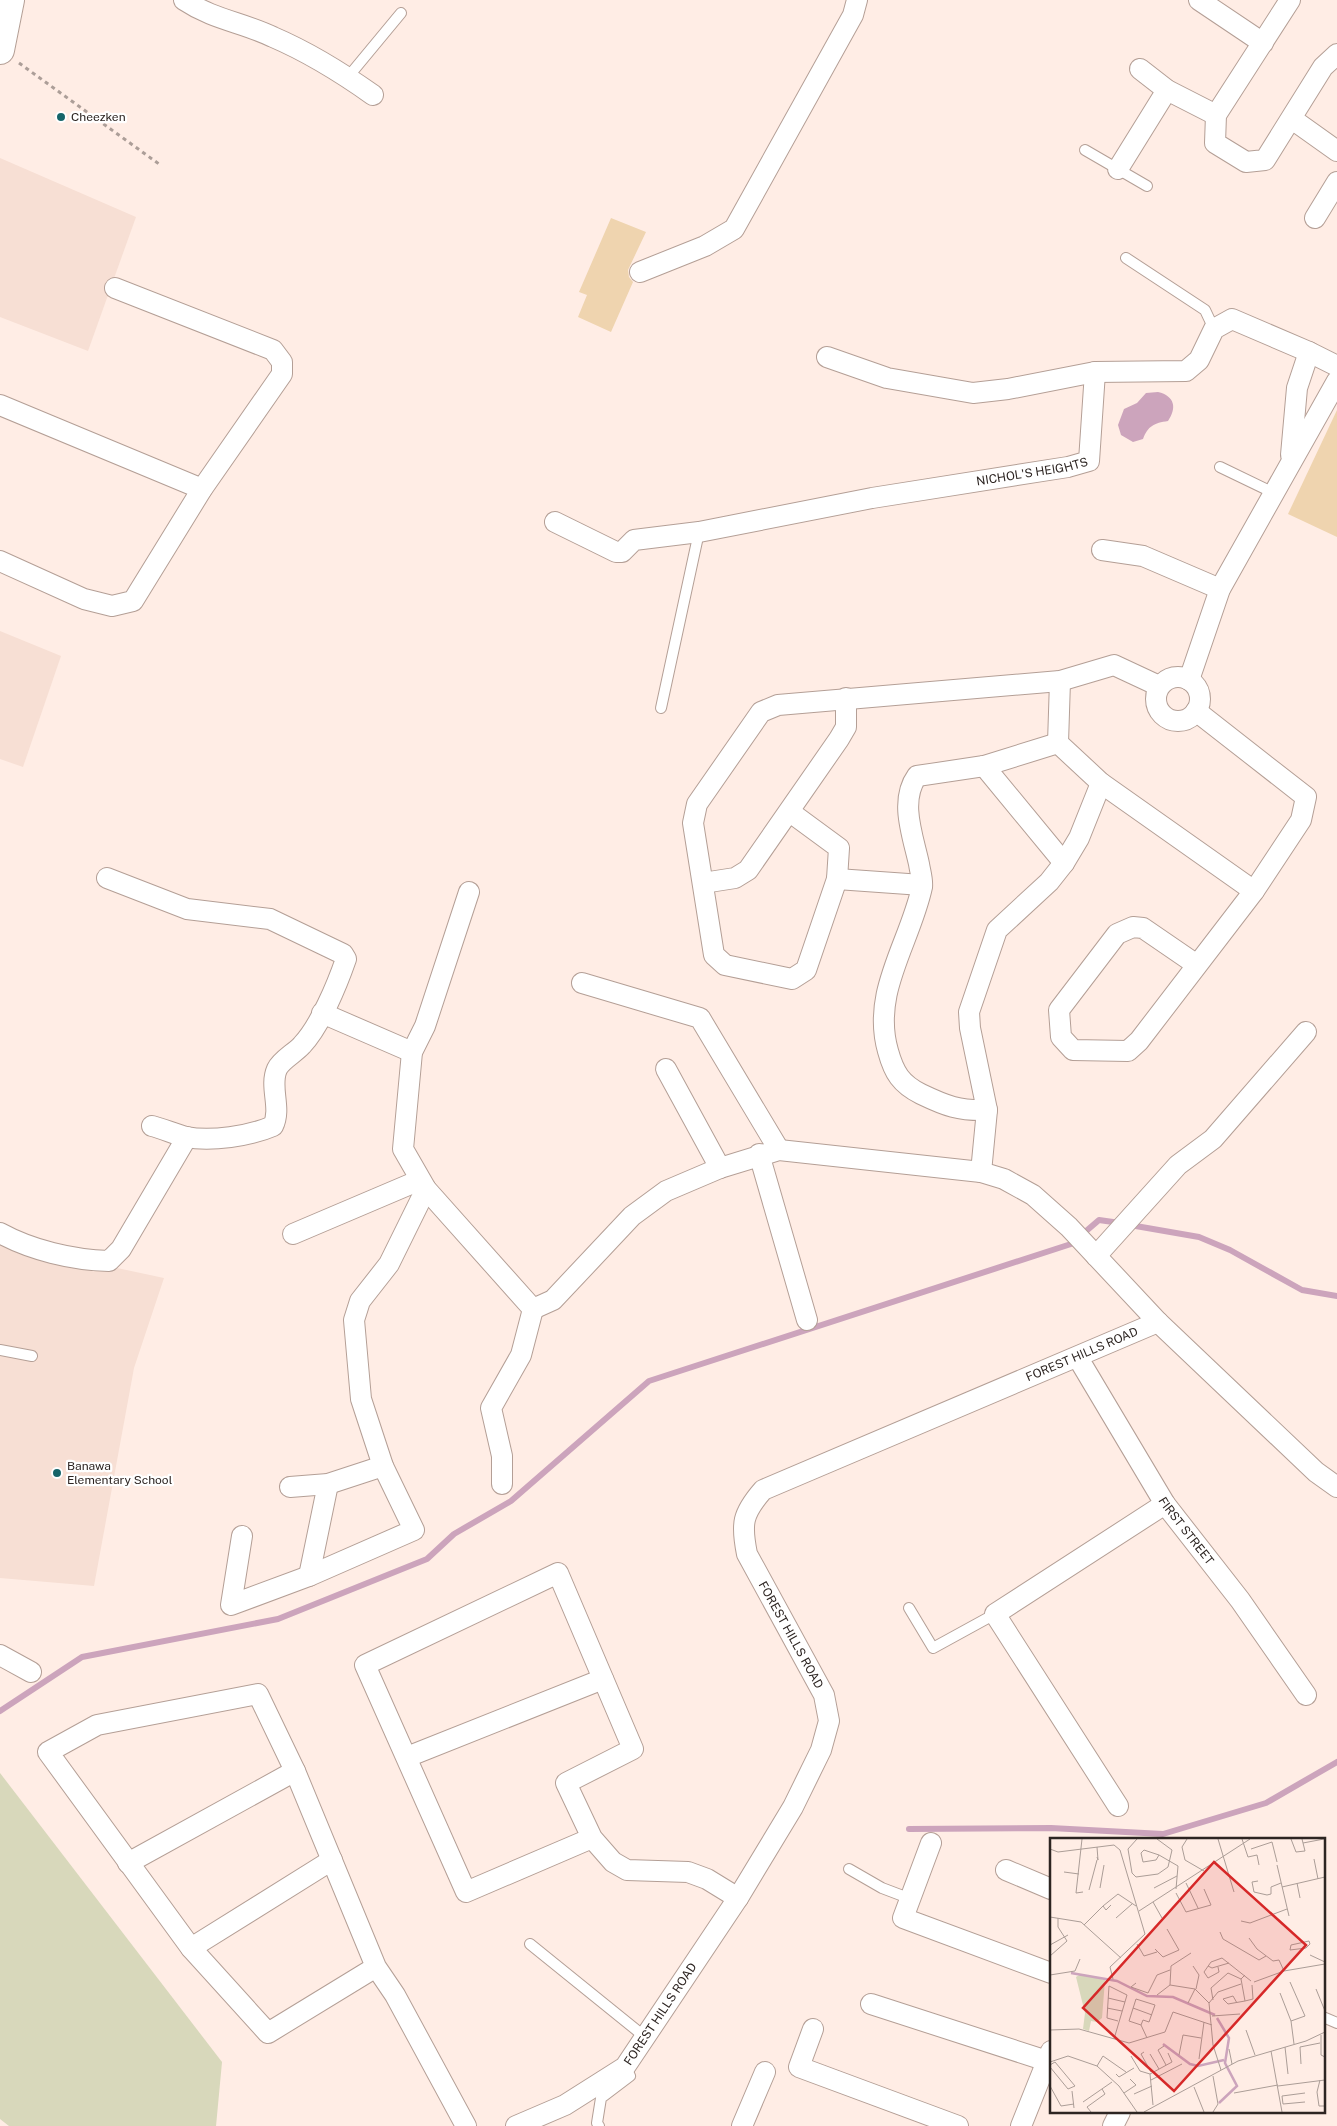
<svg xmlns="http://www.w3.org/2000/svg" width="1337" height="2126" font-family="'Public Sans',sans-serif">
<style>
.built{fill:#f7dfd4}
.green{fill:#d8d8bb}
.water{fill:#cca4bc}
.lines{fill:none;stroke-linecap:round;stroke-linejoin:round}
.stream{stroke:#cca4bc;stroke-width:6}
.building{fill:#efd4af}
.lane-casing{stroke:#b49f96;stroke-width:12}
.street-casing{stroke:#b49f96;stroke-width:22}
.secondary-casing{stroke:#b49f96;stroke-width:30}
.path{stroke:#ac9e98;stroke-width:3;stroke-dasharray:4 4;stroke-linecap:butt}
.lane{stroke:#fff;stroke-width:10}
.street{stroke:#fff;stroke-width:20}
.secondary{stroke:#fff;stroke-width:28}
.poi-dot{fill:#16656a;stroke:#fff;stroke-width:2}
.labels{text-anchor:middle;stroke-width:4.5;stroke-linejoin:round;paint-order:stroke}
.poi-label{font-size:12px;fill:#2d2522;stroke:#fff;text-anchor:start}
.street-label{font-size:12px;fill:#2d2522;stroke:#fff}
.inset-river{fill:none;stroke:#cca4bc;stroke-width:2.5}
.inset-road{fill:none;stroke:#ab9d97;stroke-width:1}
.view{fill:#d62828;fill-opacity:0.15;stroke:#d62828;stroke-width:2.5}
.inset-edge{fill:none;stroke:#2d2522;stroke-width:2.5}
</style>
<rect width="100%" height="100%" fill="#ffede5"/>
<g class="built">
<path d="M0,158l136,59 -48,134 -88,-34z"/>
<path d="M0,631l61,25 -38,111 -23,-8z"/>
<path d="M0,1243l164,35 -30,90 -40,218 -94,-8z"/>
</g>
<path class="green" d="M0,1773l222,289 -6,64h-207l-9,-7z"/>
<path class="water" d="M1158,392c17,4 19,16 10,29 -14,2 -20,5 -25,18l-10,3 -12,-7 -3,-10 6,-16 13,-6 9,-10z"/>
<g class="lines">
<g class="stream">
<path d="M1130,1225l69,12 31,13 72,40 35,6"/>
<path d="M0,1711l82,-54 196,-38 149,-60 27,-25 57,-33 138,-120 422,-137 28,-24 21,3"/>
<path d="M909,1829l142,-1 112,6 103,-31 71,-41"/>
</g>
</g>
<g class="building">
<path d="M611,218l35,14 -18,38 1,7 4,5 -22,50 -33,-15 9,-22 -8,-3z"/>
<path d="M1337,410v127l-49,-23z"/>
</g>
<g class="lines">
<defs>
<g id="lane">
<path d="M348,77l53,-64"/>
<path d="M1085,150l62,36"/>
<path d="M1126,258l79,52 9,19"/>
<path d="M1220,467l54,26"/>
<path d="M661,708l38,-176"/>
<path d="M0,1350l32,6"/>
<path d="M909,1608l24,40 62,-34"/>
<path d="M849,1869l33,19 29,11"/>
<path d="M530,1944l115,93"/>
<path d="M1323,2017l14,6"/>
<path d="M599,2126l-2,-3 4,-25 29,-22 -5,-9"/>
</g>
<g id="street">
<path d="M184,0c30,20 58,22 89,37 35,15 69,36 100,58"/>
<path d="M1199,0l64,43"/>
<path d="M1290,0l-74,115 -1,28 31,19 19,-2 58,-93 14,-13"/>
<path d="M1140,69l27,21 49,25"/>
<path d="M1292,119l45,32"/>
<path d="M1118,169l49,-79"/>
<path d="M1315,218l22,-36"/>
<path d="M640,272l65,-26 29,-17 119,-214 4,-15"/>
<path d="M827,357l60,21 86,15 35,-4 87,-17 91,-1 13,-11 15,-31 18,-10 77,33 28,14"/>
<path d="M0,405l202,84"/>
<path d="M1291,455l6,-67 12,-36"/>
<path id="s1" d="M555,522l61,30h6l12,-12 65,-8 173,-34 196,-31 21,-6 6,-89"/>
<path d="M1102,550l41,6 77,33"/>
<path d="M0,561l84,38 28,7 21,-5 69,-112 80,-115v-12l-9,-12 -158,-62"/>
<circle cx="1178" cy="699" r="22"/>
<path d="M1189,680l31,-91 117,-208"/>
<path d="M1060,681l-2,62 43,40 153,108"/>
<path d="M1196,711l110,86 -5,23 -47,71 -115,150 -11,10 -55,-1 -12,-13 -2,-27 58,-76 16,-7 10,1 54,37"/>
<path d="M984,766l80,97"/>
<path d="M790,812l49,36 -2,31 -31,91 -14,9 -67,-14 -11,-10 -21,-132 4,-19 64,-92 17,-7 282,-24 54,-16 45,21"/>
<path d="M107,878l80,31 83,10 73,35 3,5c-9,26 -26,67 -44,86 -7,8 -21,15 -25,24 -8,18 5,39 -4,57 -23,10 -62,16 -87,11 -11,-3 -23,-8 -34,-11"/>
<path d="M837,879l85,6"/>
<path d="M703,883l32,-5 13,-8 91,-131 7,-12v-29"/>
<path d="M469,892l-44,134 -13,26 -9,97 23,40 107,120 20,-9 79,-84 34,-25 54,-23 59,-18 202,22 23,7 29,16 36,32 89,95 158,150 21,15"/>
<path d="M582,983l118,35 79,132"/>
<path d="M322,1013l90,39"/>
<path d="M666,1069l54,99"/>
<path d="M987,1110c-28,1 -41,-4 -66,-16 -20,-10 -27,-21 -33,-43 -17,-59 22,-108 34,-164 1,-7 -2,-16 -3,-23 -6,-28 -20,-63 -2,-88l67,-10 74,-23"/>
<path d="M759,1154l48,166"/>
<path d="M981,1172l6,-62 -17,-82 -1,-16 28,-82 52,-48 15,-19 15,-25 22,-55"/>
<path d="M0,1233c31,17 72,27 109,28l12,-12 66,-112"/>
<path d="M293,1234l127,-54"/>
<path d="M1096,1256l82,-91 35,-26 93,-107"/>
<path id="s2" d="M1078,1358l87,146 75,96 66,95"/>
<path d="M502,1484v-28l-11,-48 30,-53 12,-46"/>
<path d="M290,1487l38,-3 55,-18"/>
<path d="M242,1536l-11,69 78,-29 105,-46 -31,-64 -22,-67 -7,-79 6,-19 29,-37 37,-75"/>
<path d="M309,1576l19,-92"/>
<path d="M0,1655l31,17"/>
<path d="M407,1757l196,-78"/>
<path d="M1118,1806l-123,-192 170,-110"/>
<path d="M592,1838l-126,54 -101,-227 193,-92 75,176 -67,34 26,55 21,24 14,8 61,2 19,7 31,19"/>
<path d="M931,1843l-28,75 148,55"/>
<path d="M128,1863l167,-92"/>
<path d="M1006,1870l45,19"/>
<path d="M191,1948l141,-88"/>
<path d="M376,1967l-108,66 -77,-85 -143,-196 49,-27 161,-31 37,77 81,196 19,28 71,131"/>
<path d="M871,2004l176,57"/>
<path d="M813,2029l-14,38 159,59"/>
<path id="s3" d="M516,2126l49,-21 60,-38 113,-169 55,-91 28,-57 8,-29 -5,-26 -77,-141c-6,-30 -5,-40 16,-64l395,-168"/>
<path d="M742,2126l23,-54"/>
<path d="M1021,2126l30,-75"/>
<path d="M1113,2126l7,-14"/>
</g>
<path id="secondary" d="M0,50l10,-50"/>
</defs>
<use href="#lane" class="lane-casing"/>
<use href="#street" class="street-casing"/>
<use href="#secondary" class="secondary-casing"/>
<path class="path" d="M19,63l140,101"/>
<use href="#lane" class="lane"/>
<use href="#street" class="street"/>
<use href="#secondary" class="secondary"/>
</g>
<g class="poi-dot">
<circle cx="61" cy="117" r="5"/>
<circle cx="57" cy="1473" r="5"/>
</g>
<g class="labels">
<g class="poi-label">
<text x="71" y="121">Cheezken</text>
<text x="67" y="1470">Banawa<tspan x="67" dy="14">Elementary School</tspan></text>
</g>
<g class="street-label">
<text dy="4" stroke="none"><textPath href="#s1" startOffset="495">NICHOL'S HEIGHTS</textPath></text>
<text dy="4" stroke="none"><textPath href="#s3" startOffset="1131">FOREST HILLS ROAD</textPath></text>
<text dy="4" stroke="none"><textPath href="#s2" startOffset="204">FIRST STREET</textPath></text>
<text transform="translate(791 1635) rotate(61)" y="4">FOREST HILLS ROAD</text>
<text dy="4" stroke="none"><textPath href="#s3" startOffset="188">FOREST HILLS ROAD</textPath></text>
</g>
</g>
<g transform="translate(1050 1838)">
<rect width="275" height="275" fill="#ffede5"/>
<path d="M31,136l24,6 -3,38 -5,4 -6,-1 -2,10 -6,-2 2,-16 -9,-36z" fill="#d8d8bb"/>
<path class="inset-river" d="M21,135l46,8 30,15 26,1 42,18M167,180l12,20 -4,25 12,23 -18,17M113,206l27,20 8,2 26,-6"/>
<path class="inset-road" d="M32,1l-6,54 7,-1M87,1l-9,10 4,24 4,4 22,-3 10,-7 4,-17 -15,-11M137,1l-5,8 3,13 19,11M168,1l16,53M192,1l6,18 9,-2 2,10M241,1l5,13 9,-1 -3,-12M253,5l21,-4M47,9l1,13 -1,-3M0,11l8,3 56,-7 6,5 25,84 -35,33 3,12M201,11l21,-7 5,20M94,12l15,5 -3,5 -13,2 -2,-9zM109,17l19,11 -2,23M264,21l4,20M227,27l12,51M14,34l15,2M208,43l-6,1 2,10 13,3 4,-1v-7l10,-4M136,45l12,25M247,45l3,15M232,49l43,-10M50,50l4,-23M104,50l23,-12M39,52l8,-30M126,55l10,19 25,-7 -7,-16M103,64l9,16M61,67l-5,5 -3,-4 15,-12 18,12M89,73l111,-72M0,79l31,5 40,36M66,80l16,-14M191,83l9,2 37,-14M34,87l19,-19M170,94l3,7 36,21 7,-4M199,100l8,11 16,12 6,-1 5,11M259,103l1,3 -4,4 -16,2 1,-5zM87,106l7,12 13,-4M0,107l18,-10M105,111l8,8 16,-7 -12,-21M141,115l-20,13 -1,19 25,4 14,14 4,42 8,25M260,117l15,7M0,118l17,-15 -9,-14v-9M143,128l6,9 -3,14M158,128l4,2 17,-5M168,129l1,5 -11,6 -4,-6 7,-10 11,-4 29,23M0,137l25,-4 5,-12M195,137l-4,4 4,22M204,144l30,-11 41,-7M240,144l15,34 -14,5M86,145l-5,4 17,6 9,-18 13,-5M266,151l9,22M230,155l11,28 3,23M107,157l13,-10M58,160l17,4M163,162l-2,-12 17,-15 13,6M138,165l7,-14M159,165l9,-11 23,-8M187,165l-4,-7 -10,3 5,5 17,-3 8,-2 -1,-14M57,170l15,3M83,170l19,7M162,178l28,-2M91,187l-12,-4 7,-22 19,6 -6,17 -6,-2 -2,5 6,13M0,192l29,-1 50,14 36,-11 8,-20 39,13M196,192l9,25M271,197v20l4,2M64,201l13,-44 -18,-9 -2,32 11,3M114,208l-6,4 8,15M235,209l3,27M179,211l3,15M221,213l11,61M94,214l-3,2 10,18M100,216l9,15M129,217l4,-20 18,3M81,218l9,15 10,3M149,221l5,-37M0,224l18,-6 29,10 22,20 18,26M0,226v3l18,22 7,-3 -20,-24 -5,3M251,226l-1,-17 20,-4M47,228l6,-10 23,16M66,236l3,3 15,-9M100,236l22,-12 -4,-9M100,236l3,31M163,238l5,28 -5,8M101,242l31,-16M270,242l-3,12 2,14h6M0,248l11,20 13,-2M228,248l47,-6M144,249l10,25M22,253l2,17M74,255l12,-8 -6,-6M184,255l44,-8M84,256l18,-8M33,264l29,-20M233,266l-1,-8 23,-3M233,266l22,-2M41,274l-4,-5 18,-13 -3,-5M94,274l94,-51 68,-20 19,-9"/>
<path class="view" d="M164,24l92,83 -132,146 -91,-83z"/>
<rect width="275" height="275" class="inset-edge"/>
</g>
</svg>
